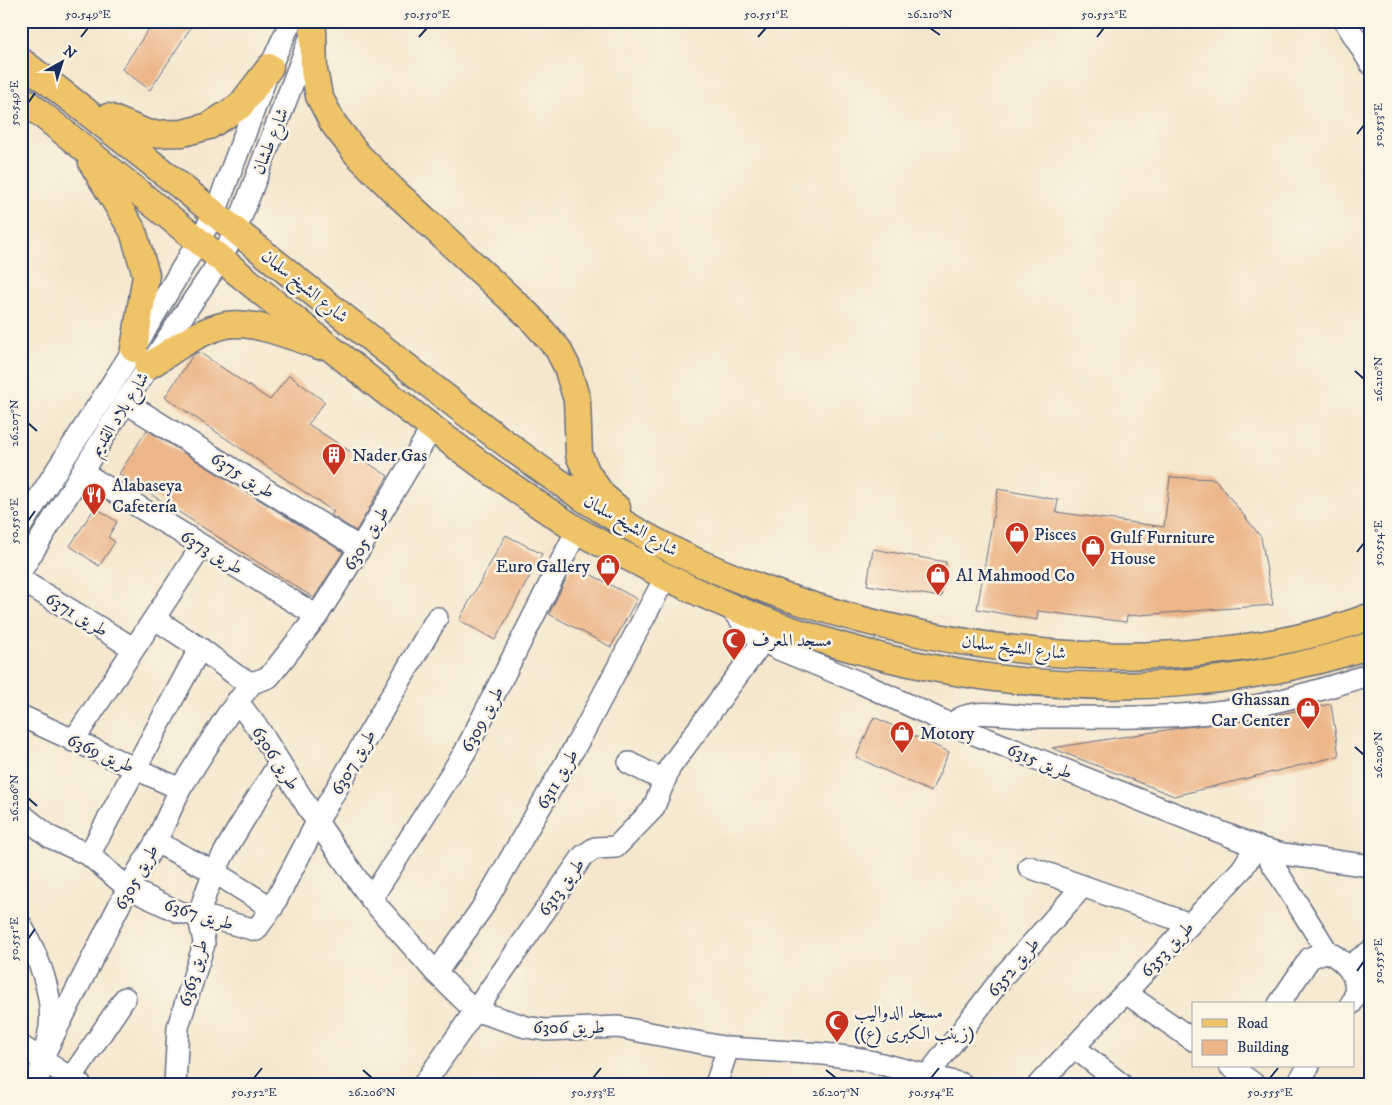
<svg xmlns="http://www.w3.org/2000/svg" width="1392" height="1105" font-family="'IM FELL DW Pica',Amiri,serif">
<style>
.building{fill:#ecb689}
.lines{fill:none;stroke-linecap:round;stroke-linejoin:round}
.minor-casing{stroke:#676f85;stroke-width:24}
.major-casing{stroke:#676f85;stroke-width:29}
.minor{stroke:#fff;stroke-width:21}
.major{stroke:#efc469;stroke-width:26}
.ticks{fill:none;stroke:#1b2f5e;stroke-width:2}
.labels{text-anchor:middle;stroke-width:5;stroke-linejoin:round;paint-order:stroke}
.street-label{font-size:18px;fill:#1b2f5e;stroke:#fcf5e5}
.poi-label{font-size:18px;fill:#1b2f5e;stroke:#fcf5e5;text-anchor:start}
.neatline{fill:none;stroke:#1b2f5e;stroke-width:2}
.ticks-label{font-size:12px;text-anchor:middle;fill:#1b2f5e}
</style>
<rect width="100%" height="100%" fill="#fcf5e5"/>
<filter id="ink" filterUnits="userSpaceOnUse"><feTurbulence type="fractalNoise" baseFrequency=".02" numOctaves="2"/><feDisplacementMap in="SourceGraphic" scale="10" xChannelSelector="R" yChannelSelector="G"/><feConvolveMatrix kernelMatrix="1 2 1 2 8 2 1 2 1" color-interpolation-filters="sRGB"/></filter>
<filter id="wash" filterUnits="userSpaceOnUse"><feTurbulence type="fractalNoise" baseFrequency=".0096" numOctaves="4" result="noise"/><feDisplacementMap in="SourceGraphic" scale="20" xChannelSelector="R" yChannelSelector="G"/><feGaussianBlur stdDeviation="1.12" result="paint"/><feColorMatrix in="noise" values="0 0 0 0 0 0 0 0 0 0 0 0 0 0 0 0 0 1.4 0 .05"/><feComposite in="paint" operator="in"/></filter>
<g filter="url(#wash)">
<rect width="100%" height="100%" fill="#f5e7cd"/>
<g id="blocks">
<g class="building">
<path d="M154,21h41l-45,69 -28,-21z"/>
<path d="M199,352l71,48 19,-25 36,27 -17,22 80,52 -32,55 -25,-16 3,-3 -169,-115 28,-42z"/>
<path d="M147,430l196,122 -29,46 -195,-124z"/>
<path d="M1170,477l45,2 46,58 12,68 -146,11 -1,6 -88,-11 -1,9 -60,-11 21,-120 60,11 -2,12 108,15z"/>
<path d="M95,507l22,15 -9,15 7,5 -16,24 -29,-20z"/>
<path d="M506,535l36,19 -47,86 -36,-20z"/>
<path d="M873,549l73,13 -5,35 -74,-12z"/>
<path d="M573,565l64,34 -26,48 -62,-33z"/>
<path d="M1331,704l8,52 -165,40 -122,-48 133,-21 59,-6z"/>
<path d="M874,717l75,35 -18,40 -75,-35z"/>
</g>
</g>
</g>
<g filter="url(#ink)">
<use href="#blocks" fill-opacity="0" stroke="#676f85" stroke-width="1"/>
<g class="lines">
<defs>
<g id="minor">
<path d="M1345,21l26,43"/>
<path d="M125,402l235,146"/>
<path d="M82,472l235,144"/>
<path d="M21,526l113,-177 81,-136 55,-146 21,-46"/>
<path d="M21,571l104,-169 96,-143 15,-29 74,-192"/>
<path d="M21,580l112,68"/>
<path d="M730,608l21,24 25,16 85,35 91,42 311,124 20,5 88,12"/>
<path d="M155,619l45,29 37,28 15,7"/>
<path d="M252,683l17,-6 48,-61 43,-68 72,-120"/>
<path d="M237,701l23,30 57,91 54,77 65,74 38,37 52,17 19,3 73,-3 110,21 96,6 37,5 101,25"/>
<path d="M21,716l159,73"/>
<path d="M952,725c15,-21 65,-7 90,-8 60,0 122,2 182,-6 49,-6 99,-22 147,-37"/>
<path d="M73,741l129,-195"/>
<path d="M629,763l34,17"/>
<path d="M21,814l29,23 39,18 39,33 51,24 32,6 45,12 16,-22 45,-86 120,-204"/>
<path d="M156,842l58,30 58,36"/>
<path d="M1263,849l64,102"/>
<path d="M89,855l111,-207"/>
<path d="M1029,867l161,57"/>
<path d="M371,899l94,-147 112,-222"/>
<path d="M21,925c16,29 33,68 29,102 -3,19 -9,38 -13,57"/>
<path d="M1349,966l22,-15"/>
<path d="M436,973l46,-65 101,-175 82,-155"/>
<path d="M1126,993l67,47"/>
<path d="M1279,1004l31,-46 17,-7c19,11 38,30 24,53"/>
<path d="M21,1046l59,38"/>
<path d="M1075,1048l46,36"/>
<path d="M42,1058l86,-170 28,-46 24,-53 48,-75 24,-31"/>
<path d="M1230,1066l24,18"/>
<path d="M928,1075l76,-100 79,-89"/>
<path d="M72,1077l53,-79"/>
<path d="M175,1084l3,-57 26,-83c0,-9 -6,-21 -4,-30 9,-48 54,-108 79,-151"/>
<path d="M424,1084l159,-228 12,-8 21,-1 37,-38 17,-42 93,-126"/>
<path d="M716,1084l12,-36"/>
<path d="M1039,1084l203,-215 7,-11 4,-13"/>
<path d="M1297,1084l12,-18"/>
</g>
<g id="major">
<path d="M313,30l1,40 5,26 14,27 24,31 36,36 137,127 28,32 9,18 10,33 2,55 8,18 15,22 15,13"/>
<path d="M21,61c129,98 253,202 381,302 94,74 190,152 300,201 111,49 229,78 350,89 99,8 226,-1 319,-37"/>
<path d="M21,98c93,74 184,148 276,223 89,72 180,145 277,207 17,11 36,20 54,29 224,123 497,169 743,88"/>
<path d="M108,117l41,17 34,-1 26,-7 31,-20 30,-39"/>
<path d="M92,163l41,68 13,44 -12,74"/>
<path d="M148,366c25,-15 49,-35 78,-41 27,-5 67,12 93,21"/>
</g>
</defs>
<use href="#minor" class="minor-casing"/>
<use href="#major" class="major-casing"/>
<use href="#minor" class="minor"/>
<use href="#major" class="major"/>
</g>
</g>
<path class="ticks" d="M930,28l10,7M81,37l7,-9M419,37l8,-9M758,37l8,-9M1097,37l7,-9M28,103l7,-10M1357,134l7,-9M1355,371l9,8M28,423l9,8M28,521l7,-10M1357,552l7,-9M1355,747l9,8M28,798l9,8M28,939l7,-10M1357,971l7,-10M363,1070l9,8M826,1070l10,8M254,1078l8,-10M593,1078l8,-10M931,1078l8,-10M1270,1078l8,-10"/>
<defs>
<symbol id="building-pin" viewBox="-11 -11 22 30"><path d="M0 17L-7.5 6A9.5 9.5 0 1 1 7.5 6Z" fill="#c8321e" stroke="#fcf5e5"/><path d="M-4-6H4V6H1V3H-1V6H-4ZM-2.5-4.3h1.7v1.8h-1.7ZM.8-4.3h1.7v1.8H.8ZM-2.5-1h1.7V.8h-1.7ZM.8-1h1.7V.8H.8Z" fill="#fff"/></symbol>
<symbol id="restaurant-pin" viewBox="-11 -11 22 30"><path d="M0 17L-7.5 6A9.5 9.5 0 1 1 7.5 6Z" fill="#c8321e" stroke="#fcf5e5"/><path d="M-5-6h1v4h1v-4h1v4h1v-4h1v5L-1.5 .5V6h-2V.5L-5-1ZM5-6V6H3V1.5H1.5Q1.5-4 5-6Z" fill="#fff"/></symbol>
<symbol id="shop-pin" viewBox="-11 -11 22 30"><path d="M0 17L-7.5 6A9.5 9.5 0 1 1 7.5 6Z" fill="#c8321e" stroke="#fcf5e5"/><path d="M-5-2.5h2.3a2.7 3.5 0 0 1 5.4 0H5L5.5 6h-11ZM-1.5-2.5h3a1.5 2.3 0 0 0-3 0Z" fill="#fff"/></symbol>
<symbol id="mosque-pin" viewBox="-11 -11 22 30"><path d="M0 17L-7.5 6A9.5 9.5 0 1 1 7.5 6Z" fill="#c8321e" stroke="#fcf5e5"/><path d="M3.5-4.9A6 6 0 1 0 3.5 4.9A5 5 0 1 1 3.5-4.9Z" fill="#fff"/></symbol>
</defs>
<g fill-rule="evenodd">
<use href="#building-pin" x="320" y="441" width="28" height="38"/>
<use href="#restaurant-pin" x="80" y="481" width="28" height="38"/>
<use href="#shop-pin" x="1003" y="520" width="28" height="38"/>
<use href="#shop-pin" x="1079" y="533" width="28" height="38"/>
<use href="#shop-pin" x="594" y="552" width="28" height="38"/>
<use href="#shop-pin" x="924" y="561" width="28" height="38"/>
<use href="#mosque-pin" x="720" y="626" width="28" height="38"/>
<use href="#shop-pin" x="1294" y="695" width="28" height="38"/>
<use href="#shop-pin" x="888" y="719" width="28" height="38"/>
<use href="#mosque-pin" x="823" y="1008" width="28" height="38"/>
</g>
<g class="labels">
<g class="street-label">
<text transform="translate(270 141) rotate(-68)" y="6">شارع طشان</text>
<text transform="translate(305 286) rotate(39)" y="6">شارع الشيخ سلمان</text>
<text transform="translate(119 414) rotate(-58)" y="6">شارع بلاد القديم</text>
<text transform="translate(243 475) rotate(32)" y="6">طريق 6375</text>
<text transform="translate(631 525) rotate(30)" y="6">شارع الشيخ سلمان</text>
<text transform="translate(366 538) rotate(-59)" y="6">طريق 6305</text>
<text transform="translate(212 552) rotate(31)" y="6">طريق 6373</text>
<text transform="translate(77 614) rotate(31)" y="6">طريق 6371</text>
<text transform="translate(1014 647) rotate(7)" y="6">شارع الشيخ سلمان</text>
<text transform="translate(482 719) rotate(-62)" y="6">طريق 6309</text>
<text transform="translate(101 753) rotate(24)" y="6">طريق 6369</text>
<text transform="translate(276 758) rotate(57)" y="6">طريق 6306</text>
<text transform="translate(1040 761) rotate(22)" y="6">طريق 6315</text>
<text transform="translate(353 762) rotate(-60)" y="6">طريق 6307</text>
<text transform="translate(557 779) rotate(-60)" y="6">طريق 6311</text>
<text transform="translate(136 877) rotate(-61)" y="6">طريق 6305</text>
<text transform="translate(561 887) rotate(-54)" y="6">طريق 6313</text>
<text transform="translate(199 914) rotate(17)" y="6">طريق 6367</text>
<text transform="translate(1167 949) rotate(-47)" y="6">طريق 6353</text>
<text transform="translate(1013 967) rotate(-50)" y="6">طريق 6352</text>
<text transform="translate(193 973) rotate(-75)" y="6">طريق 6363</text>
<text x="569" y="1033">طريق 6306</text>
</g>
<g class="poi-label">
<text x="352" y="461">Nader Gas</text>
<text x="112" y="491">Alabaseya<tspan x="112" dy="21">Cafetería</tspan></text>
<text x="1034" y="540">Pisces</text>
<text x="1110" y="543">Gulf Furniture<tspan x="1110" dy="21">House</tspan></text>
<text x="590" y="572" text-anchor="end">Euro Gallery</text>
<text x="956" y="581">Al Mahmood Co</text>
<text x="752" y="646">مسجد المعرف</text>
<text x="1290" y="705" text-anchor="end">Ghassan<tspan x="1290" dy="21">Car Center</tspan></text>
<text x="920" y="739">Motory</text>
<text x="854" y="1018">مسجد الدواليب<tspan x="854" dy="21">(زينب الكبرى (ع))</tspan></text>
</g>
</g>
<rect width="1392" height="1105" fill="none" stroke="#fcf5e5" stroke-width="55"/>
<rect x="1192" y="1002" width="162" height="65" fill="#fcf5e5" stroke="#a2a6af"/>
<rect x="1202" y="1019" width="25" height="8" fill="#efc469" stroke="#a2a6af"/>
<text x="1237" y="1028" font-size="15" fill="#1b2f5e">Road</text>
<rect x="1202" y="1040" width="25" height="15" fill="#ecb689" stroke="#a2a6af"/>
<text x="1237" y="1052" font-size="15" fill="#1b2f5e">Building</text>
<g transform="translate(62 62) rotate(39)" stroke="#fcf5e5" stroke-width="4" paint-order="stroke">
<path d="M0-4L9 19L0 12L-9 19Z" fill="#1b2f5e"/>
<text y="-8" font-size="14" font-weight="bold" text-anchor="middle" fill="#1b2f5e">N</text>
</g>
<rect x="28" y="28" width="1336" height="1050" class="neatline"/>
<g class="ticks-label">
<text x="88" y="18">50.549°E</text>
<text x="427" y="18">50.550°E</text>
<text x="766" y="18">50.551°E</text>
<text x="930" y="18">26.210°N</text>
<text x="1104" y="18">50.552°E</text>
<text transform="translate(14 103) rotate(-90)" y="4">50.549°E</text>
<text transform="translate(1378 125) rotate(-90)" y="4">50.553°E</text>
<text transform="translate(1378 379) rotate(-90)" y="4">26.210°N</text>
<text transform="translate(14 423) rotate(-90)" y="4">26.207°N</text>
<text transform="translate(14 521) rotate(-90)" y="4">50.550°E</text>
<text transform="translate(1378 543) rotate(-90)" y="4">50.554°E</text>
<text transform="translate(1378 755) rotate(-90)" y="4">26.209°N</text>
<text transform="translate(14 798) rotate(-90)" y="4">26.206°N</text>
<text transform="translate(14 939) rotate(-90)" y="4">50.551°E</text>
<text transform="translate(1378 961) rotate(-90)" y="4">50.555°E</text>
<text x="254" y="1096">50.552°E</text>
<text x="372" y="1096">26.206°N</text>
<text x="593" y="1096">50.553°E</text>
<text x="836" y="1096">26.207°N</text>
<text x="931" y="1096">50.554°E</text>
<text x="1270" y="1096">50.555°E</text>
</g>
</svg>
